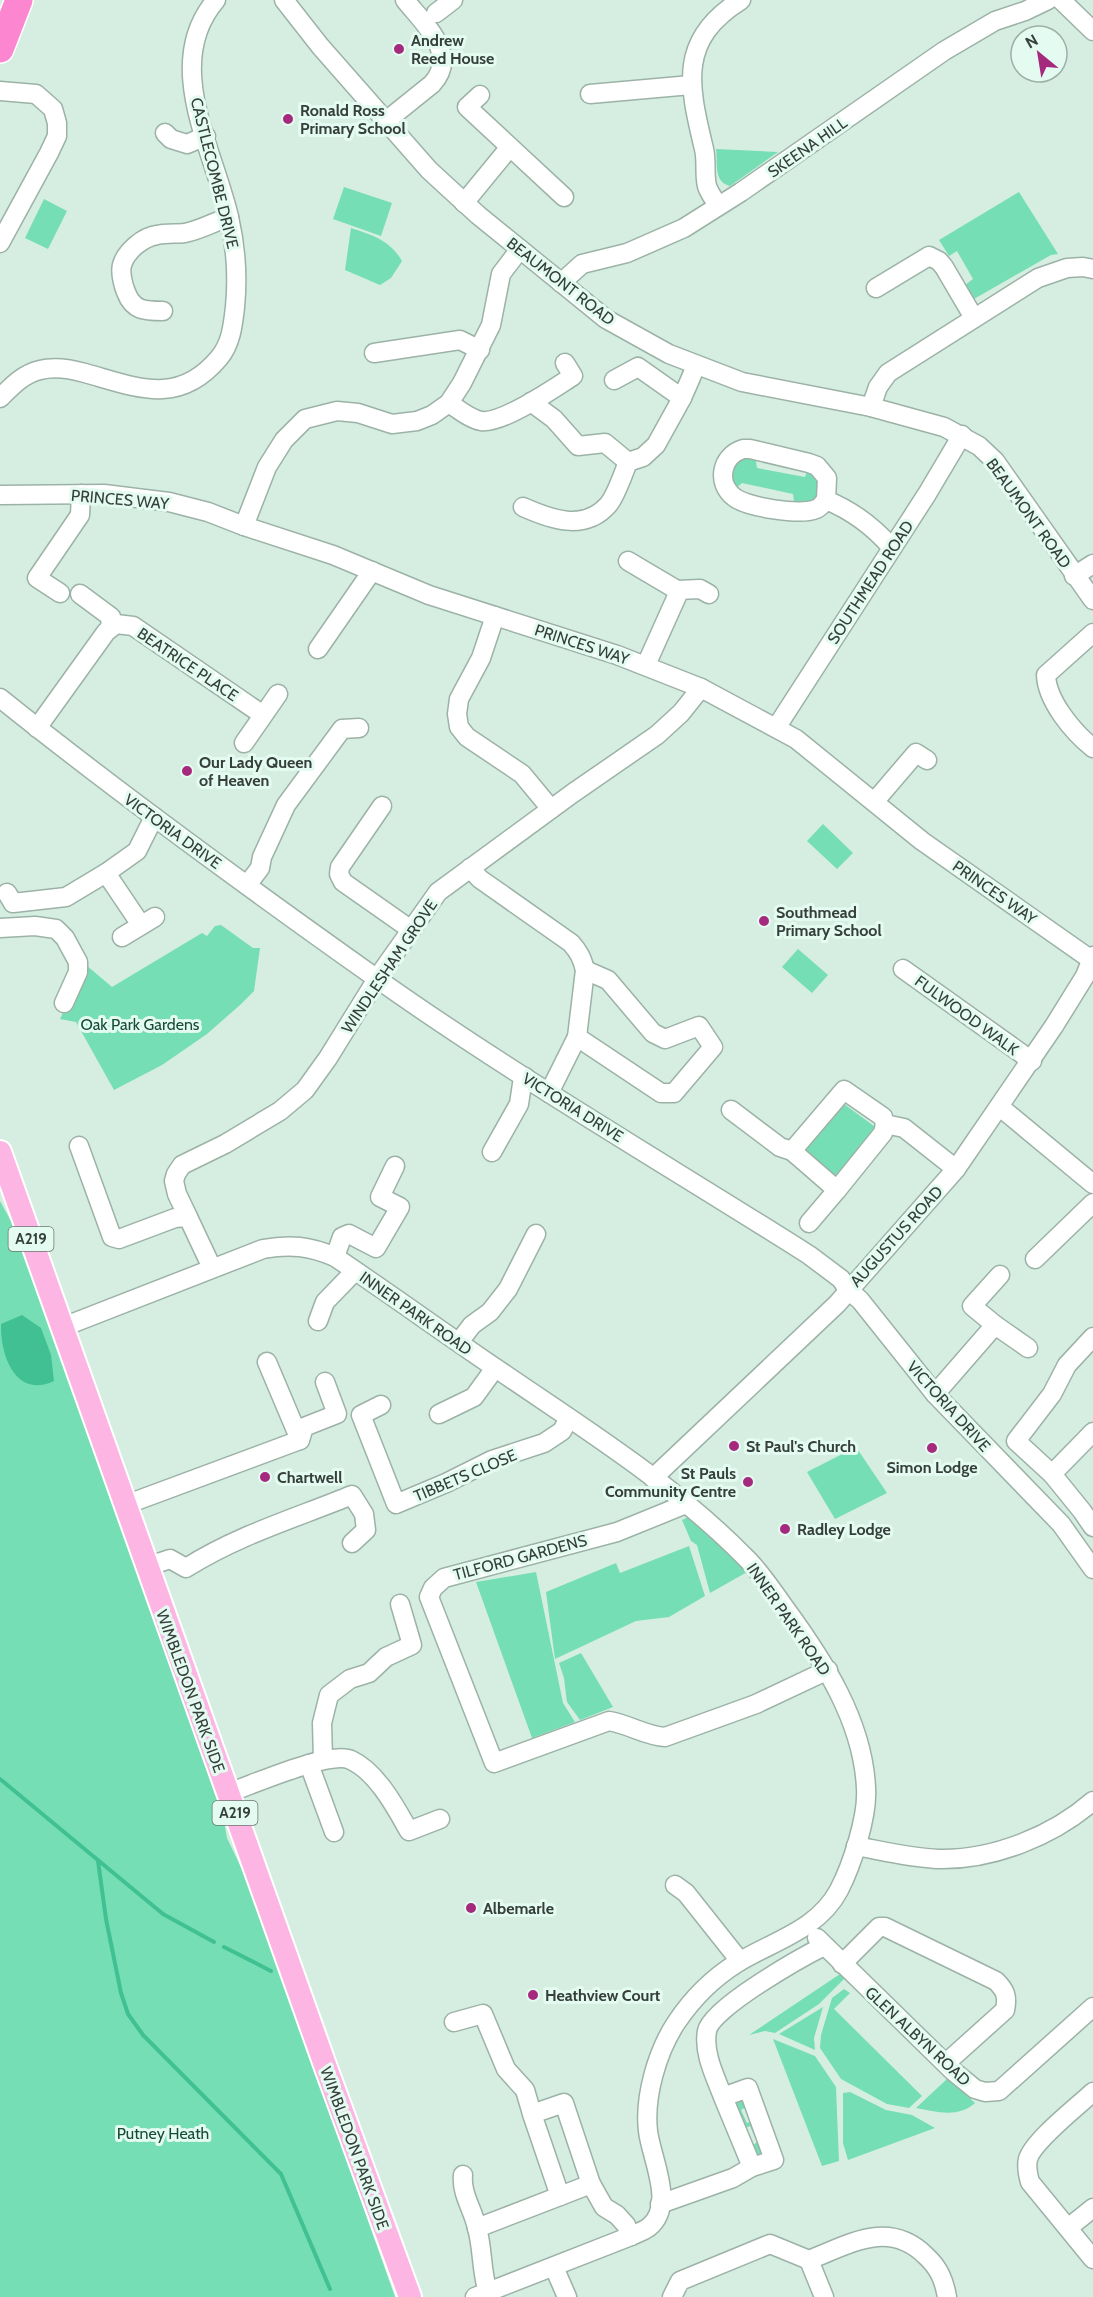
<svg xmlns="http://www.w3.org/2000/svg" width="1093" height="2297" font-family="Cabin,sans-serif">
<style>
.green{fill:#75deb4}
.water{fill:#41c093}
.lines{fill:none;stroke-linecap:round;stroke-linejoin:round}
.stream{stroke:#41c093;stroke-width:4}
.minor-casing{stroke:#9cb2a7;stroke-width:21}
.major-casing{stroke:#fff;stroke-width:26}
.highway-casing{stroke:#fff;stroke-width:30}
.minor{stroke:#fff;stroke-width:18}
.major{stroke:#fdb6e3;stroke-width:22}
.highway{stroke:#fc86d0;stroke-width:27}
.poi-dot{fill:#a52a7e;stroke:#e3fbf0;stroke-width:2}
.labels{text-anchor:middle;stroke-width:6;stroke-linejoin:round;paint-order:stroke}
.shield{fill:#e3fbf0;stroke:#6a7771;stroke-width:1.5}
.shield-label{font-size:15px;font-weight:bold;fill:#363f3b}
.poi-label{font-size:16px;font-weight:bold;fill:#363f3b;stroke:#e3fbf0;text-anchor:start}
.street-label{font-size:16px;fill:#363f3b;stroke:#e3fbf0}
.park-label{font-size:16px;fill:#174b38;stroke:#e3fbf0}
</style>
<rect width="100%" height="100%" fill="#d6eee2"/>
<g class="green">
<path d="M716,149l62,3 -48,34c-17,-4 -12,-23 -14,-37z"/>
<path d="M344,187l48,16 -11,33 -48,-17z"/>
<path d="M1019,192l39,62 -7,1 -77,44 -9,-14 8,-6 -16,-28 -8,5 -10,-16z"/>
<path d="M44,199l23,12 -19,38 -23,-11z"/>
<path d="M351,228c21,7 39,12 51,33l-11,17 -11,7 -35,-15z"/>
<path d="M755,455l2,13 48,9 4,-11 14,19 -9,19 -19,4 -2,-14 -51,-11 -9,8 -2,-30z"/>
<path d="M823,824l30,29 -16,16 -30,-28z"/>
<path d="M221,925l32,23h7l-6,43 -14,14 -33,29 -45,31 -48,25 -38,-68 -16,-3 26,-54 26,22 90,-54 5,3 8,-10z"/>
<path d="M798,949l30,26 -16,18 -30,-26z"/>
<path d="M844,1104l34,25 -44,48 -32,-24z"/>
<path d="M0,1201l12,22 209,581 6,34 21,44 147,415h-395z"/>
<path d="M856,1447l31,46 -52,26 -28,-47z"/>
<path d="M690,1516l59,55 -39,22 -13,-48 -6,-4 -9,-21z"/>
<path d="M689,1546l16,50 -36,21 -33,4 -81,38 -9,-67 70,-29 4,10z"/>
<path d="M536,1572l27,131 12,19 -43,16 -56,-156z"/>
<path d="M581,1653l32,54 -33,13 -13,-18 -3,-24 -5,-15z"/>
<path d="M840,1974l5,4 -26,26 -44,29 -10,-2 -16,4z"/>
<path d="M844,1989l6,4 -16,16 88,87 -13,12 -22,-4 -46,-25 -21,-31 1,-13 11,-37z"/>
<path d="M823,2007l-9,31 1,12 -36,-16z"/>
<path d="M773,2039l42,17 21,31 3,74 -17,5z"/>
<path d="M948,2078l27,25c-16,15 -39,9 -59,5z"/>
<path d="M850,2092l36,18 26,5 23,13 -87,32 -5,-17v-50z"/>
<path d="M744,2095l4,11 -7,4 6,13 7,-3 12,35 -9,5 -9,-11 9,-7 -7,-16 -9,4 -8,-28z"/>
</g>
<path class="water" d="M22,1315l19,13 10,27 3,26c-38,18 -54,-25 -53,-57z"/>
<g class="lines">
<g class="stream">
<path d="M0,1779l163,135 51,28"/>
<path d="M98,1861l8,58 15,74 7,21 15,21 138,139 49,115"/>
<path d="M224,1947l47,24"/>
</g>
<defs>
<g id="minor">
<path d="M284,0l36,46 109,124 49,45 128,104 63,35 73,28 129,25 73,20 35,19 16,15 98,139"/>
<path d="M1061,0l32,31"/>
<path d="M436,13l17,-13"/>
<path d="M0,91l36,3 17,15 4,14v13l-8,17 -49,90"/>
<path d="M590,94l101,-9"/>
<path d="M480,95l-13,12 97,90"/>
<path d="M386,121l46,-37c28,-30 -9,-61 -27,-84"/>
<path d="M165,133l6,6 16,5 19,-8"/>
<path d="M464,203l46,-56"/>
<path d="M718,206c-3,-6 -9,-13 -11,-20 -3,-12 0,-25 -3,-37 -15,-63 -27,-109 37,-149"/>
<path d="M561,283l21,-19 45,-11 57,-25 57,-36 203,-141 51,-30 30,-10 23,-11"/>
<path d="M876,288l53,-32 10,5 5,6 30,51"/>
<path d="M163,311c-18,0 -30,0 -37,-19 -3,-7 -6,-20 -4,-27 4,-14 21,-28 35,-30 9,-2 19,-1 28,-2 15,-3 29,-11 44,-16"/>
<path d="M374,353l86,-13 20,10"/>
<path d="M614,380l24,-13 44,31"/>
<path d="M0,398c12,-12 23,-24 40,-28 15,-4 31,-1 45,3 51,14 93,34 134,-15 12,-14 14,-33 16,-51 3,-31 1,-60 -6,-90 -16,-69 -67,-154 -13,-217"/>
<path d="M531,402l23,17 24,27 27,-3 23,19"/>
<path d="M449,403c9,6 21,16 32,18 22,3 73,-33 92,-45l-8,-13"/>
<path d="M871,407l7,-20 10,-14 150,-95 29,-10 16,-1 10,2"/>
<path d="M743,449h7l59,14 8,3 10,12 -1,22c-3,3 -6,8 -10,9 -15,7 -70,-2 -82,-12 -18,-14 -13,-41 9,-48z"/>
<path d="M0,495l104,-1 65,8 39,10 36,14 89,29 96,40 188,60 84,33 95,51 126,102 171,120"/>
<path d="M826,500c27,11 47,26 66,48"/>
<path d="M523,507c27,12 61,25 85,-2 8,-9 15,-31 20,-43l15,-5 13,-12 26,-47 14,-32"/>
<path d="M244,526l23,-59 17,-27 21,-21 32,-8 21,2 34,11 25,-3 15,-6 17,-12 13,-20 29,-58 10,-51 19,-25"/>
<path d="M628,561l49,29"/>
<path d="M1074,576l19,-12"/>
<path d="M60,593l-23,-15 43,-63 1,-21"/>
<path d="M80,594l31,23 -1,11"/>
<path d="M495,616l-14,42 -22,41 -2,15 2,13 8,10 55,37 29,35"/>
<path d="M1093,633l-47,42c1,26 27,57 47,73"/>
<path d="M318,649l54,-78"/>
<path d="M646,665l31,-69v-6l23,-1 9,5"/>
<path d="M0,698c122,98 249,190 376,280 140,99 288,185 433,277l32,24 7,11 12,10 75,94 126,130 32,45"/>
<path d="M37,728l69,-96 10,-8 17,2 130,89"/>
<path d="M776,728l151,-234 35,-59"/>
<path d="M244,743l34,-49"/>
<path d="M875,801l41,-48 11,7"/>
<path d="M382,806l-42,61 -1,7 4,8 67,47"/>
<path d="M470,868l10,11 91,64c8,9 11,15 14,27l-8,67 -28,56"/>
<path d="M106,873l35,52"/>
<path d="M247,885l13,-17 2,-11 24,-52 56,-76 17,-1"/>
<path d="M7,893l6,10 53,-6 40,-24 31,-22 17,-34"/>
<path d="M0,928l35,-2 21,3 9,9 13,24v10l-14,31"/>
<path d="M122,937l33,-20"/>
<path d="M903,969l129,92"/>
<path d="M577,1037l84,56h13l39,-46 -14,-21 -34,13 -12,-6 -45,-53 -23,-10"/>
<path d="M1000,1107l93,77"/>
<path d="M731,1110l49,37 12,4 52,-61 39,27 2,7 19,4 52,41"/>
<path d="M79,1146l33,91 7,2 56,-21 13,-1 -11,-23 -3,-13 2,-7 6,-9 43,-21 55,-33 25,-21 23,-32 52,-84 58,-82 135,-99 84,-58 24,-22 20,-25"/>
<path d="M792,1151l45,39 46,-57 2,-9"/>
<path d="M492,1152l27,-48 3,-20 3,-7"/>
<path d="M188,1217l24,51"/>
<path d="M809,1223l28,-33"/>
<path d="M335,1257l7,-20 7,-3 27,14 24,-41 -20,-10 15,-31"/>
<path d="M1035,1259l58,-56"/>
<path d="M1000,1275l-28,31 23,19 33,23"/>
<path d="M318,1321l7,-19 30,-31"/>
<path d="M63,1327l200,-78c27,-5 47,-3 72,8 55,37 109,76 165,114 83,57 172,112 244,185 16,15 28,34 41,52 38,52 78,113 81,180 2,28 -14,77 -27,102 -21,40 -66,51 -102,73 -24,15 -45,36 -61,60 -19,29 -32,74 -28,108 3,27 28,74 1,96 -5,4 -12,6 -18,9l-156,61"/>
<path d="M1093,1337l-26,28 -15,29 -36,47 36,33 41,-42"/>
<path d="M459,1342l13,-17 18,-13 18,-23 28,-55"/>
<path d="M935,1394l60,-69"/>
<path d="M381,1405l-20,10 35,89 50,-21 46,-23 52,-17 18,-12 7,-13"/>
<path d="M439,1414l35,-17 21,-29"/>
<path d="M300,1440l4,-13 33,-13 -12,-32"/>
<path d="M1052,1474l30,37 11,16"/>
<path d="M653,1478l184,-174 119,-135 98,-143 31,-50 8,-20"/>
<path d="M686,1504l-69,28 -173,46 -11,10 -4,9 65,166 115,-42c19,3 37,15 56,16l91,-33 72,-34"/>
<path d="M125,1505l175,-65 -33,-78"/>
<path d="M146,1567l24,-8 16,9c52,-33 110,-50 166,-73l12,19 2,16 -14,13"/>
<path d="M323,1759l-1,-36 7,-28 21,-16 19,-6 17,-16 26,-12 -12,-41"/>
<path d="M309,1764l25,68"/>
<path d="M228,1793c24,-8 102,-43 123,-33 26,12 45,48 58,71l31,-12"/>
<path d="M856,1846c27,5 55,12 83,13 54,1 114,-23 154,-58"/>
<path d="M675,1885l11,8 54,68"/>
<path d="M817,1938l136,133 22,18 10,3 14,-1 94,-84"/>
<path d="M842,1964l37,-37h6l111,54c9,9 12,15 9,29l-59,53"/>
<path d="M454,2022l29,-8 23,55 19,21 7,24 32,-11 27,81 -31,12 -28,-82"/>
<path d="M1093,2092c-15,14 -60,49 -65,67 -2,8 0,16 2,23l63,77"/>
<path d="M723,2097l29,70 22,-7 -26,-72 -25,9c-8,-21 -20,-44 -16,-66 4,-23 95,-74 117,-85"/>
<path d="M463,2175c-2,19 10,34 14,53 6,21 4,43 11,64"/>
<path d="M591,2184l13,23 13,8 9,10 5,11"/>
<path d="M660,2204l73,-26 19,-11"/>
<path d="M477,2228l83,-32"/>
<path d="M1068,2228l25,-20"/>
<path d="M554,2267l13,30"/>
<path d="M672,2297l8,-16 90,-37 39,16"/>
<path d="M824,2297l-15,-37c41,-16 80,-41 117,-4 13,12 18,24 21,41"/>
</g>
<path id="major" d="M0,1152l325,913 85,232"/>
<path id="highway" d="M0,49l19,-49"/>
</defs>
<use href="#minor" class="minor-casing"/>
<use href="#major" class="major-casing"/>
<use href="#highway" class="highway-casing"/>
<use href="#minor" class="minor"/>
<use href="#major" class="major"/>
<use href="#highway" class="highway"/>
</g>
<g class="poi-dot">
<circle cx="399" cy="49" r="6"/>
<circle cx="288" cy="119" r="6"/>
<circle cx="187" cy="771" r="6"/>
<circle cx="764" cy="921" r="6"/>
<circle cx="734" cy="1446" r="6"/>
<circle cx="932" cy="1448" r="6"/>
<circle cx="265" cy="1477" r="6"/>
<circle cx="748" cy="1482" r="6"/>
<circle cx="785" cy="1529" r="6"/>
<circle cx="471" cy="1908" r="6"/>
<circle cx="533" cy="1995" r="6"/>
</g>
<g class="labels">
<g class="shield">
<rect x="8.5" y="1227" width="45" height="24" rx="4.5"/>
<rect x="212.5" y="1801" width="45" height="24" rx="4.5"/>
</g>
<g class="shield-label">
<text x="31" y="1244">A219</text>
<text x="235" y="1818">A219</text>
</g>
<g class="poi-label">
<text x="411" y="46">Andrew<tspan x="411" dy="18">Reed House</tspan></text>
<text x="300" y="116">Ronald Ross<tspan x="300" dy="18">Primary School</tspan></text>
<text x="199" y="768">Our Lady Queen<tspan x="199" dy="18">of Heaven</tspan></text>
<text x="776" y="918">Southmead<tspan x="776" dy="18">Primary School</tspan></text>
<text x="746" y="1452">St Paul's Church</text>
<text x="932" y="1473" text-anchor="middle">Simon Lodge</text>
<text x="736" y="1479" text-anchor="end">St Pauls<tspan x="736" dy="18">Community Centre</tspan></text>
<text x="277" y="1483">Chartwell</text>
<text x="797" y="1535">Radley Lodge</text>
<text x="483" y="1914">Albemarle</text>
<text x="545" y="2001">Heathview Court</text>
</g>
<g class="street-label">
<text transform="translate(807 147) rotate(-35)" y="6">SKEENA HILL</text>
<text transform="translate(215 173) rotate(76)" y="6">CASTLECOMBE DRIVE</text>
<text transform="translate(561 281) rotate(38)" y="6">BEAUMONT ROAD</text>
<text transform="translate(120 499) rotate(5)" y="6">PRINCES WAY</text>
<text transform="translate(1029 513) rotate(54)" y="6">BEAUMONT ROAD</text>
<text transform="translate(870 582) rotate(-57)" y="6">SOUTHMEAD ROAD</text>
<text transform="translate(582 644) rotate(18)" y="6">PRINCES WAY</text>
<text transform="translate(188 664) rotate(34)" y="6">BEATRICE PLACE</text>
<text transform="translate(173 831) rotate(36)" y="6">VICTORIA DRIVE</text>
<text transform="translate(995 892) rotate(35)" y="6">PRINCES WAY</text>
<text transform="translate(389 966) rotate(-56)" y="6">WINDLESHAM GROVE</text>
<text transform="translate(967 1015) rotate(36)" y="6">FULWOOD WALK</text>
<text transform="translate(573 1107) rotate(32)" y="6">VICTORIA DRIVE</text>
<text transform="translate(896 1236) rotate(-48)" y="6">AUGUSTUS ROAD</text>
<text transform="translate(416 1313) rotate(35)" y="6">INNER PARK ROAD</text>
<text transform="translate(949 1406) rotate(48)" y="6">VICTORIA DRIVE</text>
<text transform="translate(465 1475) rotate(-23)" y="6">TIBBETS CLOSE</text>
<text transform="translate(520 1557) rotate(-15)" y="6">TILFORD GARDENS</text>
<text transform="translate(789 1619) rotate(55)" y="6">INNER PARK ROAD</text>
<text transform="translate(191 1691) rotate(70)" y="6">WIMBLEDON PARK SIDE</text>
<text transform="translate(918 2036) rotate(43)" y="6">GLEN ALBYN ROAD</text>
<text transform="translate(355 2148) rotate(70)" y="6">WIMBLEDON PARK SIDE</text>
</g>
<g class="park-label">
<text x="140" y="1030">Oak Park Gardens</text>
<text x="163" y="2139">Putney Heath</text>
</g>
</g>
<g transform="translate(1039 54) rotate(330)"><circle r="28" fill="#e3fbf0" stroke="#9eb0a8" stroke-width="1.5"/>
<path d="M0-4.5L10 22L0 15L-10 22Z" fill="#a52a7e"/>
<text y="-9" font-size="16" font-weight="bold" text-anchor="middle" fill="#363f3b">N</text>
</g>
</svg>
